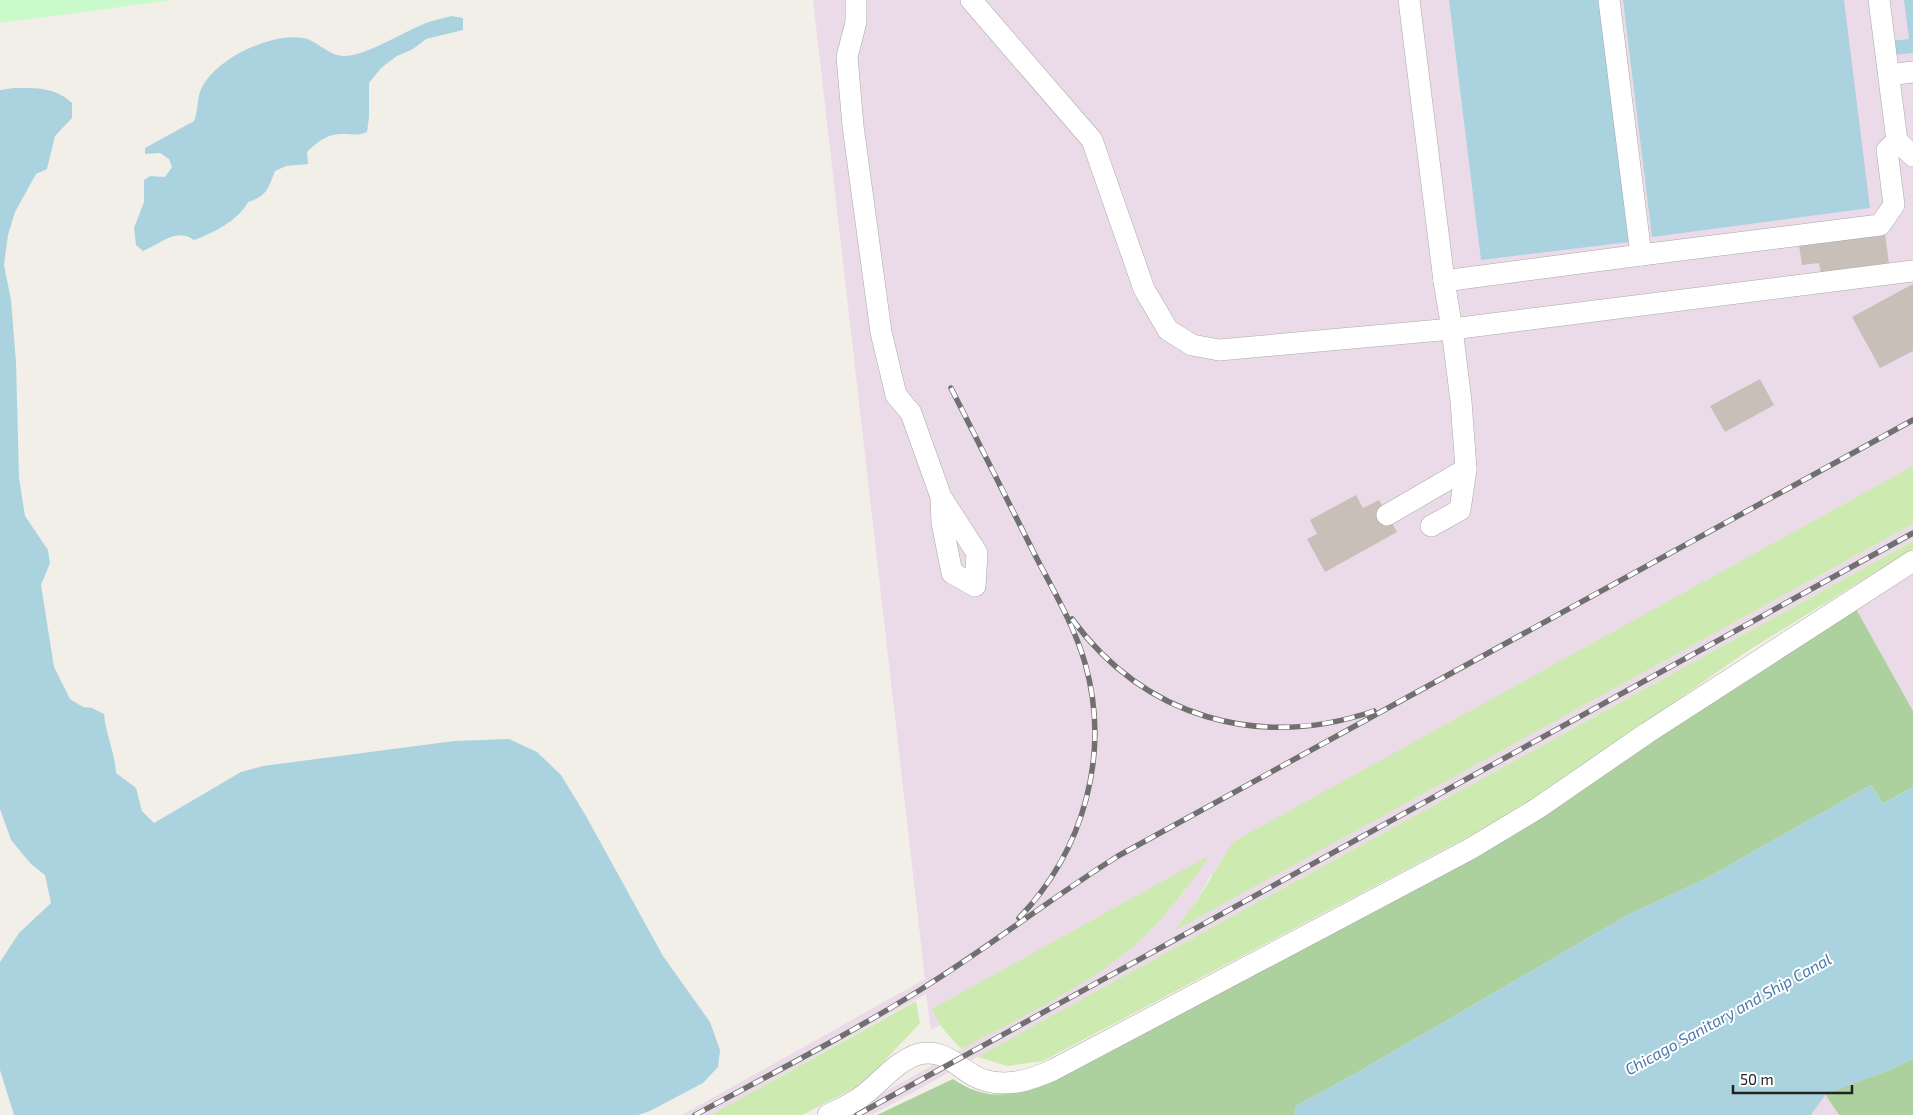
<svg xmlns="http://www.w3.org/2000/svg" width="1913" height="1115" font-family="'Exo 2',sans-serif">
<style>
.industrial{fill:#ebdbe8}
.grass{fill:#cdebb0}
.forest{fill:#add19e}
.park{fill:#c8facc}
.water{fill:#aad3df}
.building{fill:#c7bfb8}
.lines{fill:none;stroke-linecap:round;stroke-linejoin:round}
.minor-casing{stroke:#a9a9a9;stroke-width:22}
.minor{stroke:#fff;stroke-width:21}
.rail-casing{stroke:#707070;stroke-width:5.5}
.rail{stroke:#fff;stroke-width:4;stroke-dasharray:11;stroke-linecap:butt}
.labels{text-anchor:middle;stroke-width:4;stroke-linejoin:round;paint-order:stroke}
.water-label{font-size:16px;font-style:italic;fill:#4a7aab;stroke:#fff}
</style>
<rect width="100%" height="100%" fill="#f2efe9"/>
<g class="industrial">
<path d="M813,0h1100v490l-703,386 -14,26 -21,28 738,-406v17l-1041,574h-29l232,-129 58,-41 20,-17 32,-37 -254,139 -5,-36 -214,121h-30l243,-136z"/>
<path d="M1913,568v143l-58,-104z"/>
<path d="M1825,1094l14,21h-28z"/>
</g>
<g class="grass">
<path d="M1913,466v58l-739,407 22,-29 37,-60z"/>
<path d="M1913,541v8l-167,103 -214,149 -34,20 -455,240 -35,5 -31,-9z"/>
<path d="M1210,855c-17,25 -35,49 -56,72 -50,52 -128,87 -192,122 -13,-12 -23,-23 -30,-40z"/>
<path d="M916,1001l4,22 -44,47 -18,16 -56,29h-91z"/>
</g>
<g class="forest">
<path d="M1855,607l58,104v76l-30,17 -12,-19 -164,93 -81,38 -266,155 -64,35 -2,9h-417l76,-36c33,22 56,18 92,3l180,-94z"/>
<path d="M1913,1058v57h-74l-14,-21 69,-26z"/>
</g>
<path class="park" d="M0,0h173l-173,23z"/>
<g class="water">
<path d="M1449,0h150l30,242 -148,18z"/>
<path d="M1623,0h221l26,208 -218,29z"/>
<path d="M1904,0h9v53l-21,2 -2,-14 19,-2z"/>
<path d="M452,16l11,2v12l-37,9 -13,10 -16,7 -16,12 -12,15v34l-2,15c-10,4 -14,2 -24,2 -15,-1 -26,8 -36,18l1,12 -22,2 -11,5c-7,18 -8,25 -27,31 -10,19 -35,31 -54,38 -19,-13 -33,4 -51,11l-7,-6 -2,-17 10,-26v-22l6,-4 15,1 7,-10 -3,-8 -9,-6 -15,1v-6l49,-27c4,-9 3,-20 6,-29 12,-32 71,-60 103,-54 14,2 25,18 41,18 22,0 61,-25 82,-33 8,-3 18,-5 26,-7z"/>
<path d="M14,88c23,0 41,-1 58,15v15l-17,18 -8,33 -11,5 -21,38 -7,23 -4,30 7,35 5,62 3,116 6,38 23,34 2,13 -9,22 13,82 16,32 13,8 9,1 12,6c2,21 11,39 12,59l20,15 6,23 12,12 87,-51 22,-6 191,-25 55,-2 28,13 24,23 25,41 77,140 47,66 10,28 -2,17 -15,16 -53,28 -12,4h-624l-14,-45v-108l19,-29 32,-30 -6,-28 -14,-11 -20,-24 -11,-31v-719z"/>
<path d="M1871,785l12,19 30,-17v271l-19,10 -68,26 -15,21h-517l2,-9 64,-35 266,-155 81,-38z"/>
</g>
<g class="building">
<path d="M1885,234l4,29 -68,10 -2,-10 -17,2 -3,-20z"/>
<path d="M1913,284v67l-33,17 -28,-51z"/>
<path d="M1760,379l14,26 -49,27 -15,-26z"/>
<path d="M1356,495l7,13 16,-8 18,32 -72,40 -18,-33 10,-5 -7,-14z"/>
</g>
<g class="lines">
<defs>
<g id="minor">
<path d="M856,0v22l-9,35 6,69 28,206 15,63 15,18 30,84 36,56 -2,33 -23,-13 -10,-50 -1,-26"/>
<path d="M971,0l121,140 52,149 24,41 24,15 27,5 233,-21 9,72 5,68 -79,46"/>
<path d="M1409,0l35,281 197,-26 -32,-255"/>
<path d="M1879,0l18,141 16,15"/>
<path d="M1889,75l24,-3"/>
<path d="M1641,255l239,-30 14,-20 -7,-55 10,-9"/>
<path d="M1444,281l8,48 461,-58"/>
<path d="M1431,526l29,-16 6,-41"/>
<path d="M828,1115c10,-5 21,-10 30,-16 20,-13 37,-38 61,-45 30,-7 42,21 68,27 24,6 45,-2 66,-11l417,-221 68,-41 109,-75 266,-172"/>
</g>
</defs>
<use href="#minor" class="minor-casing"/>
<use href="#minor" class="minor"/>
<defs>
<g id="rail">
<path d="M951,388c26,51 52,103 78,155 19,39 44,78 56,120 26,91 -1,187 -66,255"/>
<path d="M1072,619c73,99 187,131 302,92"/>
<path d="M695,1115c76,-41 153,-80 225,-125 68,-42 131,-92 198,-134l795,-436"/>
<path d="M857,1115l1056,-582"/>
</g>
</defs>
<use href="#rail" class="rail-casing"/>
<use href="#rail" class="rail"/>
</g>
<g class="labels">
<g class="water-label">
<text transform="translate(1728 1014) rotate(-29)" y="6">Chicago Sanitary and Ship Canal</text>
</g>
</g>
<path d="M1733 1085v8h119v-8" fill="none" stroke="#222222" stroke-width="2.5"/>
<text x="1740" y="1085" font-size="15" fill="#222222" stroke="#ffffff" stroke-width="4" paint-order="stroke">50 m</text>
</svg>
